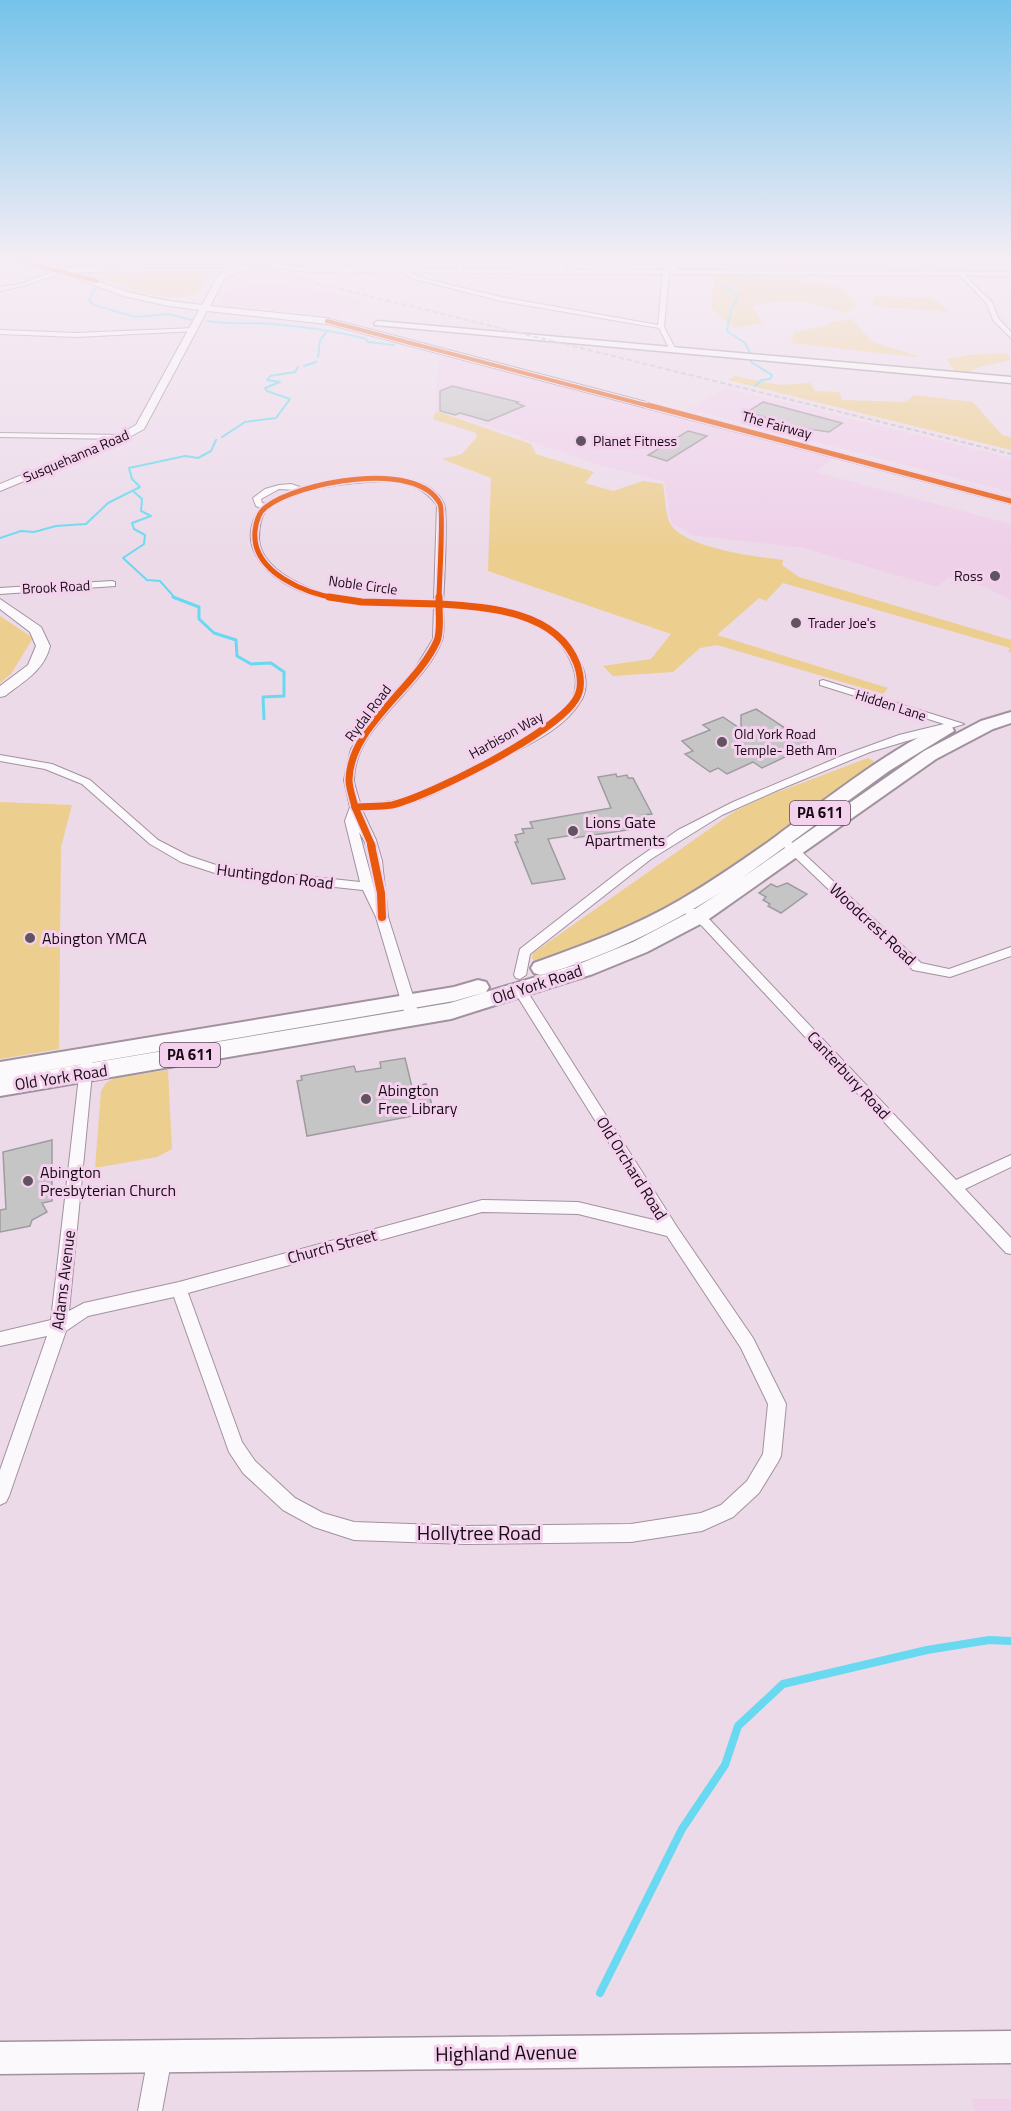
<svg xmlns="http://www.w3.org/2000/svg" width="1011" height="2111" font-family="'Titillium Web',sans-serif">
<style>
.built{fill:#eed0e9}
.green{fill:#ecce8f}
.lines{fill:none;stroke-linecap:round;stroke-linejoin:round}
.stream-far2{stroke:#68d9f0;stroke-width:2}
.stream-far1{stroke:#68d9f0;stroke-width:3}
.stream{stroke:#68d9f0;stroke-width:8}
.building{fill:#c6c5c6;stroke:#9e9c9f;stroke-width:1.5}
.minor-casing{stroke:#a0929e;stroke-width:2}
.tertiary-casing{stroke:#a0929e;stroke-width:3}
.secondary-casing{stroke:#a0929e;stroke-width:2}
.trunk-casing{stroke:#a0929e;stroke-width:4}
.minor{fill:#fcf9fc;fill-rule:evenodd}
.tertiary{fill:#fcf9fc;fill-rule:evenodd}
.secondary{fill:#fcf9fc;fill-rule:evenodd}
.trunk{fill:#fcf9fc;fill-rule:evenodd}
.rail{stroke:#c3bec2;stroke-width:2;stroke-dasharray:5 3;stroke-linecap:butt}
.cycleway-far3-casing{stroke:#f4d2ee;stroke-width:5}
.cycleway-far2-casing{stroke:#f4d2ee;stroke-width:8}
.cycleway-far1-casing{stroke:#f4d2ee;stroke-width:10}
.cycleway-casing{stroke:#f4d2ee;stroke-width:12}
.cycleway-far3{stroke:#e8590c;stroke-width:4}
.cycleway-far2{stroke:#e8590c;stroke-width:5}
.cycleway-far1{stroke:#e8590c;stroke-width:7}
.cycleway{stroke:#e8590c;stroke-width:8}
.poi-dot{fill:#61535f;stroke:#f4d2ee;stroke-width:2}
.labels{text-anchor:middle;stroke-width:6;stroke-linejoin:round;paint-order:stroke}
.far-street-label{font-size:14px;fill:#160b14;stroke:#f4d2ee}
.far-poi-label{font-size:14px;fill:#160b14;stroke:#f4d2ee;text-anchor:start}
.shield{fill:#f4d2ee;stroke:#594755;stroke-width:1.5}
.shield-label{font-size:15px;font-weight:bold;fill:#160b14}
.poi-label{font-size:16px;fill:#160b14;stroke:#f4d2ee;text-anchor:start}
.street-label{font-size:16px;fill:#160b14;stroke:#f4d2ee}
.near-street-label{font-size:20px;fill:#160b14;stroke:#f4d2ee}
</style>
<rect width="100%" height="100%" fill="#ecdae9"/>
<g class="built">
<path d="M231,281l69,5 65,15 -27,14 -119,-10z"/>
<path d="M441,354l392,104 -17,14 195,52v76l-26,-13 -36,-10 -12,10 -133,-39 -114,-13 -3,-4 -16,-8 -6,-41 -65,-17 -80,-27v-2l-85,-27 3,-54z"/>
<path d="M726,388l285,70v34l-323,-83z"/>
<path d="M972,2099h39v12h-36z"/>
</g>
<g class="green">
<path d="M17,258h103l4,7 -7,6 94,1 -3,6 -10,2 7,1 -8,13c-35,10 -65,-6 -99,-16 -27,-8 -54,-14 -81,-20z"/>
<path d="M746,258h40l19,7 -5,17 43,6 14,18 -11,7 -41,-12h-28l-25,5 10,17 -28,5 -23,-20 4,-31 -59,-7 3,-6 32,-4 8,7 49,-3z"/>
<path d="M876,296l56,2 18,14 -79,-6z"/>
<path d="M852,319l20,23 52,16 -133,-15 4,-11 34,-7 -2,-2z"/>
<path d="M1006,353l5,7 -32,7 -13,7 -11,-2 -8,-13 22,-4z"/>
<path d="M735,376l44,9 32,-2 3,8 25,1 3,8 64,2 8,-7 59,7 29,33 9,2v13l-283,-70z"/>
<path d="M436,411l95,33 5,10 58,18 -9,11 28,8 30,-10 20,3c2,11 2,26 6,37 10,27 89,36 114,39l-1,5 17,12 212,63v12h-3l2,-4 -227,-65 -17,18 -7,-3 -42,37 171,53 -5,6 -166,-49 -17,3 -27,24 -60,4 -10,-10 48,-7 20,-25 -183,-63 3,-93 -49,-19 20,-5 15,-17 -1,-4 -43,-14z"/>
<path d="M0,616l33,22 -22,36 -11,9z"/>
<path d="M868,758l10,6 -1,3 -195,133 -44,24 -95,39 -8,-1 -3,-4 1,-5 202,-142 27,-13z"/>
<path d="M0,802l72,3 -11,42 -2,202 -59,10z"/>
<path d="M168,1070l4,79 -15,8 -62,11 6,-77 5,-8 9,-5z"/>
</g>
<g class="lines">
<g class="stream-far2">
<path d="M120,258l-8,4v9l-15,15 -8,14 5,5 42,12 32,-3 24,6"/>
<path d="M756,270l36,-12"/>
<path d="M208,321c22,4 43,1 65,3 31,3 64,7 93,15l2,3 26,3"/>
<path d="M751,355l-6,-12 -18,-12 4,-20 7,-15 -14,-9 29,-12"/>
<path d="M318,357l2,-17 6,-7"/>
<path d="M751,359v3l21,13 -2,4 -8,1 -7,6"/>
<path d="M304,366l12,-4"/>
<path d="M222,437l23,-15 31,-4 14,-19 -23,-8 -2,-3 15,-6 -13,-2 3,-4 25,-4 3,-5"/>
<path d="M133,491l9,8 -1,12 10,5 -19,7 2,6 11,6 -1,9 -21,14 24,22 13,1 16,18"/>
<path d="M0,538l21,-7 13,1 22,-6 30,-2 22,-21 32,-16 -8,-8 -3,-11 56,-12 13,2 13,-7 5,-11"/>
</g>
<path class="stream-far1" d="M173,597l26,10v12l15,14 22,7 1,16 14,8 20,-1 13,9v24l-21,1 1,22"/>
<path class="stream" d="M600,1993l82,-164 43,-64 13,-39 45,-42 144,-34 62,-10 22,1"/>
</g>
<g class="building">
<path d="M452,386l66,16 -2,1 8,3 -36,15 -28,-8 -5,2 -15,-4v-20z"/>
<path d="M763,402l79,21 -13,9 -20,-3 -5,3 -41,-11 5,-3 -21,-6z"/>
<path d="M688,431l19,5 -40,25 -19,-6z"/>
<path d="M756,709l52,34 -19,9v3l-27,13 -9,-6 -26,12 -9,-6 -8,4 -25,-18 8,-3 -11,-10 28,-11 -7,-5 20,-8 18,12v-14z"/>
<path d="M616,774l1,3 10,-2 1,3h5l19,36 -10,1 3,5 -8,1 4,7 -67,10 -1,-3 -25,4 17,40 -33,5 -17,-42h3l-3,-7 9,-2 -2,-4 11,-1 -3,-6 81,-14 -13,-31z"/>
<path d="M787,883l20,11 -26,19 -13,-7 2,-2 -7,-4 3,-3 -7,-4 12,-9 6,3z"/>
<path d="M405,1058l7,29 14,-3 8,28 -127,24 -10,-55 5,-1 -1,-4 53,-10 2,6 25,-4 -1,-6z"/>
<path d="M52,1140v61l-10,2 5,9 -15,8 -2,6 -30,6v-22l6,-1 -3,-57z"/>
</g>
<g class="lines">
<defs>
<g id="minor">
<path d="M354,258h6l-4,12 -3,2 -3,-2z"/>
<path d="M458,258h6l-1,13 -3,2 -3,-2z"/>
<path d="M560,258h5v14l-5,-1z"/>
<path d="M684,258h6l-21,15 -5,54 12,23 -3,2 -3,-2 -11,-22 -158,-27 -87,-22 -15,-9 5,-1 14,8 83,20 157,28 5,-53z"/>
<path d="M923,258h4l11,17h-4z"/>
<path d="M63,268l171,1 3,2 -173,1 -41,14 -23,5v-4l20,-3z"/>
<path d="M958,273h4l30,29 6,16 13,14v6l-18,-18 -6,-16z"/>
<path d="M194,328l2,3 -120,6 -76,-3v-4l76,3z"/>
<path d="M0,433l122,2 4,2 -4,2 -122,-2z"/>
<path d="M359,477c27,0 71,-3 85,27 4,8 0,83 -1,98 50,2 117,8 138,62 5,11 7,23 1,35 -19,34 -64,50 -97,68 -25,13 -50,29 -78,37 -15,5 -30,5 -45,6l14,30 6,21 6,56 32,101 -7,5 -7,-5 -30,-101 -13,-27 -142,-15 -40,-13 -31,-18 -68,-60 -37,-15 -45,-8v-6l52,9 38,16 68,60 31,16 33,11 138,15 -15,-61 5,-14 -6,-27 7,-31 35,-48 27,-29 20,-33 1,-32c-53,-1 -148,2 -178,-52 -9,-16 -6,-33 5,-47l-5,-2 -3,-8 12,-9 14,-4 12,-1 12,4zM387,481c23,3 35,5 50,24l-3,96c-43,0 -95,4 -134,-17 -18,-9 -40,-24 -41,-45 0,-9 1,-20 6,-27 19,-25 93,-30 122,-31zM279,489l17,1 -30,14 -4,-1 -1,-4zM443,607c44,2 109,7 128,55 5,11 7,23 2,35 -14,30 -138,91 -172,102 -14,4 -27,4 -41,4 -2,-7 -5,-15 -6,-22 -1,-55 71,-93 88,-141 3,-9 1,-23 1,-33zM359,832c12,17 13,39 16,59z"/>
<path d="M112,581l3,1v4l-115,8v-6z"/>
<path d="M823,680l141,44 -94,28 -92,38 -56,25 -71,44 -121,95 -4,21 -6,4 -4,-1 -2,-3 6,-26 105,-82 53,-37 55,-28 111,-47 55,-20 45,-11 -124,-39v-4z"/>
<path d="M783,837l4,1 134,125 28,6 62,-22v9l-61,21 -37,-7 -134,-128v-4z"/>
<path d="M684,902l26,18 246,260 55,-25v12l-46,22 46,49v16l-5,-1 -304,-327 -22,-17 -2,-3z"/>
<path d="M520,987l5,1 152,239 76,111 33,66 -5,52 -3,6 -19,31 -26,24 -31,14 -71,11 -165,2 -112,-4 -40,-13 -31,-17 -40,-37 -14,-21 -55,-155 -86,19 -22,15 -57,165 -3,6 -6,3v-35l47,-134 -47,10v-14l51,-12 30,-261h10l2,4 -24,248 15,-8 95,-21 303,-82 96,2 80,19 -144,-230zM482,1212l96,2 89,22 74,112 27,56 -5,50 -16,27 -26,24 -20,8 -70,11 -165,2 -112,-4 -31,-9 -28,-15 -40,-37 -13,-19 -54,-149z"/>
<path d="M160,2045l8,4 4,8 -10,54h-24l10,-54 4,-8z"/>
</g>
<g id="tertiary">
<path d="M378,321l633,56v6l-636,-58 -1,-2z"/>
<path d="M1011,2031v32l-1011,11v-32z"/>
</g>
<g id="secondary">
<path d="M5,258c44,0 83,22 124,34 24,7 48,10 73,13l17,-31 31,-11 -12,-5 70,10 703,4v4l-703,-4 -50,-7 -33,13 -15,28 117,12 684,180v6l-684,-180 -120,-13 -63,118 -18,10 -126,52v-7l118,-49 18,-10 63,-115 -30,-4 -46,-10 -62,-24 -56,-12z"/>
<path d="M0,599l41,28 9,19c-6,25 -26,35 -45,50l-5,1v-11l28,-21 8,-19 -6,-14 -30,-23z"/>
</g>
<path id="trunk" d="M1011,712v11l-18,6 -57,30 -230,162 -59,31 -54,22 -142,45 -451,77v-34l454,-75 24,-7 8,2 3,5 -3,5 -32,9 -441,75 437,-73 129,-39 54,-22 59,-31 32,-21c-56,36 -118,67 -183,85l-7,-2 -3,-5 3,-5c50,-18 100,-36 146,-63 29,-17 57,-36 84,-55 30,-21 159,-125 188,-118l2,4 -65,40 -147,107 182,-127 57,-30z"/>
</defs>
<use href="#minor" class="minor-casing"/>
<use href="#tertiary" class="tertiary-casing"/>
<use href="#secondary" class="secondary-casing"/>
<use href="#trunk" class="trunk-casing"/>
<use href="#minor" class="minor"/>
<use href="#tertiary" class="tertiary"/>
<use href="#secondary" class="secondary"/>
<use href="#trunk" class="trunk"/>
<path class="rail" d="M215,258l796,196"/>
<defs>
<g id="cycleway-far3">
<path d="M8,258l89,23"/>
<path d="M327,321l326,86"/>
</g>
<g id="cycleway-far2">
<path d="M648,405l363,96"/>
<path d="M340,599c-33,-5 -89,-26 -85,-68 1,-9 4,-19 11,-24 32,-25 152,-48 174,-3 4,7 -1,80 -1,95"/>
</g>
<g id="cycleway-far1">
<path d="M329,597l33,5 77,2"/>
<path d="M439,604v-7"/>
<path d="M355,807l17,39"/>
<path d="M355,807c-2,-8 -6,-19 -6,-27 1,-54 67,-92 88,-139 4,-10 2,-26 2,-37"/>
<path d="M355,807c12,-1 25,0 37,-2 38,-9 165,-73 184,-106 7,-11 5,-23 1,-35 -20,-53 -89,-57 -138,-60"/>
</g>
<path id="cycleway" d="M371,845l10,48 1,24"/>
</defs>
<use href="#cycleway-far3" class="cycleway-far3-casing"/>
<use href="#cycleway-far2" class="cycleway-far2-casing"/>
<use href="#cycleway-far1" class="cycleway-far1-casing"/>
<use href="#cycleway" class="cycleway-casing"/>
<use href="#cycleway-far3" class="cycleway-far3"/>
<use href="#cycleway-far2" class="cycleway-far2"/>
<use href="#cycleway-far1" class="cycleway-far1"/>
<use href="#cycleway" class="cycleway"/>
</g>
<linearGradient id="sky" x2="0" y2="1"><stop stop-color="#75c3eb"/><stop offset="0.47" stop-color="#f6eef5"/><stop offset="1" stop-color="#f6eef5" stop-opacity="0"/></linearGradient>
<rect width="1011" height="553" fill="url(#sky)"/>
<g class="poi-dot">
<circle cx="581" cy="441" r="6"/>
<circle cx="995" cy="576" r="6"/>
<circle cx="796" cy="623" r="6"/>
<circle cx="722" cy="742" r="6"/>
<circle cx="573" cy="831" r="6"/>
<circle cx="30" cy="938" r="6"/>
<circle cx="366" cy="1099" r="6"/>
<circle cx="28" cy="1181" r="6"/>
</g>
<g class="labels">
<g class="far-street-label">
<text transform="translate(777 425) rotate(15)" y="5">The Fairway</text>
<text transform="translate(76 456) rotate(-23)" y="5">Susquehanna Road</text>
<text transform="translate(363 585) rotate(8)" y="5">Noble Circle</text>
<text transform="translate(56 587) rotate(-3)" y="5">Brook Road</text>
<text transform="translate(891 705) rotate(18)" y="5">Hidden Lane</text>
<text transform="translate(368 713) rotate(-53)" y="5">Rydal Road</text>
<text transform="translate(506 735) rotate(-29)" y="5">Harbison Way</text>
</g>
<g class="far-poi-label">
<text x="593" y="446">Planet Fitness</text>
<text x="983" y="581" text-anchor="end">Ross</text>
<text x="808" y="628">Trader Joe's</text>
<text x="734" y="739">Old York Road<tspan x="734" dy="16">Temple- Beth Am</tspan></text>
</g>
<g class="shield">
<rect x="790" y="801" width="60" height="24" rx="4.5"/>
<rect x="160" y="1043" width="60" height="24" rx="4.5"/>
</g>
<g class="shield-label">
<text x="820" y="818">PA 611</text>
<text x="190" y="1060">PA 611</text>
</g>
<g class="poi-label">
<text x="585" y="828">Lions Gate<tspan x="585" dy="18">Apartments</tspan></text>
<text x="42" y="944">Abington YMCA</text>
<text x="378" y="1096">Abington<tspan x="378" dy="18">Free Library</tspan></text>
<text x="40" y="1178">Abington<tspan x="40" dy="18">Presbyterian Church</tspan></text>
</g>
<g class="street-label">
<text transform="translate(275 876) rotate(7)" y="6">Huntingdon Road</text>
<text transform="translate(873 924) rotate(43)" y="6">Woodcrest Road</text>
<text transform="translate(537 984) rotate(-18)" y="6">Old York Road</text>
<text transform="translate(849 1075) rotate(47)" y="6">Canterbury Road</text>
<text transform="translate(61 1077) rotate(-9)" y="6">Old York Road</text>
<text transform="translate(632 1168) rotate(58)" y="6">Old Orchard Road</text>
<text transform="translate(332 1246) rotate(-15)" y="6">Church Street</text>
<text transform="translate(63 1280) rotate(-83)" y="6">Adams Avenue</text>
</g>
<g class="near-street-label">
<text x="479" y="1540">Hollytree Road</text>
<text transform="translate(506 2053) rotate(-1)" y="7">Highland Avenue</text>
</g>
</g>
</svg>
